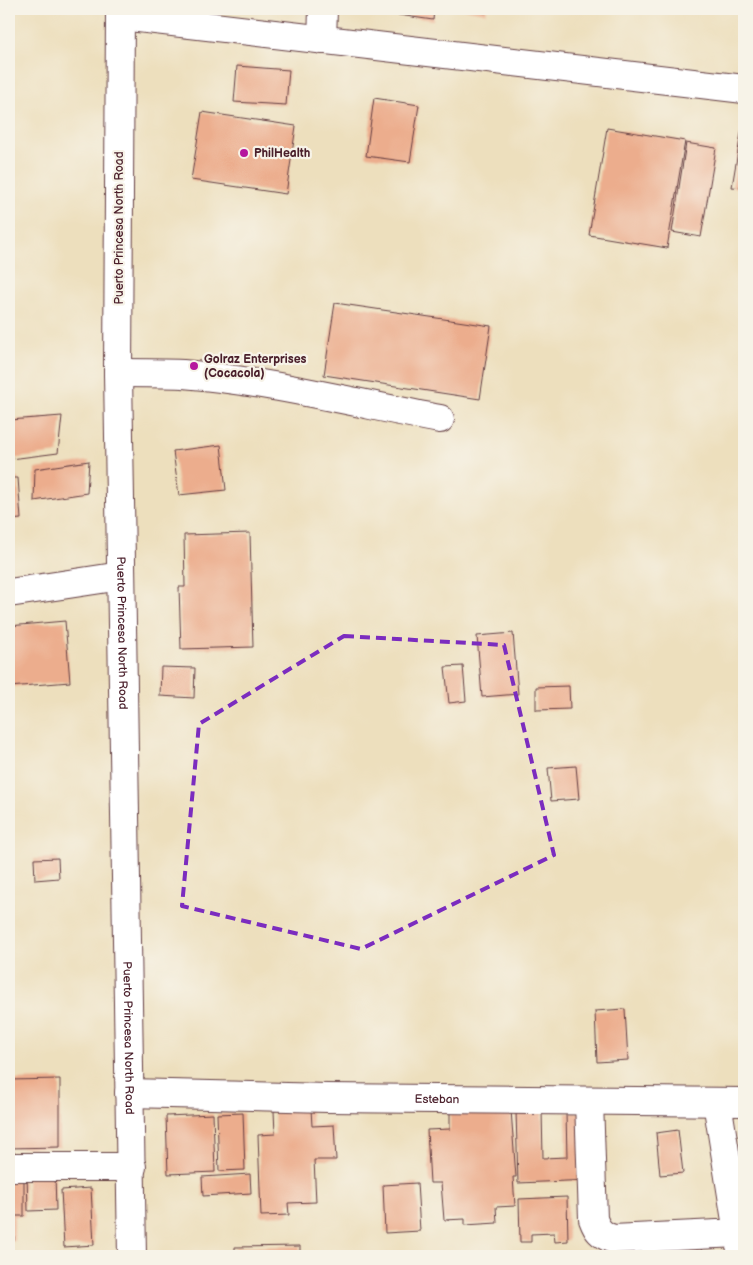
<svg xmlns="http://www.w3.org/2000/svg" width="753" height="1265" font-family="'Balsamiq Sans',sans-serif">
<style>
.building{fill:#ecad8d}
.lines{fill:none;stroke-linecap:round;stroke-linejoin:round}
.minor-casing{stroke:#623c41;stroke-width:30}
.major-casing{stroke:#623c41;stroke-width:30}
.minor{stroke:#fff;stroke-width:28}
.major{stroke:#fff;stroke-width:28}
.marked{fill:none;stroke:#7b2cbf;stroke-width:4;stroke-dasharray:10 6;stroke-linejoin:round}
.poi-dot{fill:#b5179e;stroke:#f7f3e8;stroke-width:2}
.labels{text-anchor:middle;stroke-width:4.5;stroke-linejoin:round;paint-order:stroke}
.poi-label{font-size:12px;font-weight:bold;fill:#4a1f2b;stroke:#f7f3e8;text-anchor:start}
.street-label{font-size:12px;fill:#4a1f2b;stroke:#f7f3e8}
</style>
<rect width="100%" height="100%" fill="#f7f3e8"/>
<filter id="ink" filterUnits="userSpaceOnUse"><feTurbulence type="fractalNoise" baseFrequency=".02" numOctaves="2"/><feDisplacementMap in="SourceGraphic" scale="10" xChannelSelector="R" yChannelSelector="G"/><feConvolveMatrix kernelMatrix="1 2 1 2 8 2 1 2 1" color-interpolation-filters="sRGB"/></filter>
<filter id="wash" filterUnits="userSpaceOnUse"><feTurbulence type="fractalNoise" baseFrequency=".0096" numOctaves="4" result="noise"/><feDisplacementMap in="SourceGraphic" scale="20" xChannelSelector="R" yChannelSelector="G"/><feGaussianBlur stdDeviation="1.12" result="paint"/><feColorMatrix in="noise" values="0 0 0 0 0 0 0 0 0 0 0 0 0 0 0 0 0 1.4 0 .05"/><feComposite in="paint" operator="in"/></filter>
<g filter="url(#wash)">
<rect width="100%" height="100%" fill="#eddfbd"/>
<g id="blocks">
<g class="building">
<path d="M385,9h49l-1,11 -48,-7z"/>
<path d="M463,9h24l-1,4z"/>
<path d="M237,66l52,4 -3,35 -52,-3z"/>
<path d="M374,98l45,7 -9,57 -44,-6z"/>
<path d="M202,112l94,14 -10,68 -95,-14z"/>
<path d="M743,121h1v67l-12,-1z"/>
<path d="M607,128l78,13 -18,107 -78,-13z"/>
<path d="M686,143l30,5 -15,89 -29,-5z"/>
<path d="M335,303l156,23 -11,73 -156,-24z"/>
<path d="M62,416l-4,37 -47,6 -1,-39z"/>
<path d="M221,445l5,45 -47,5 -6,-44z"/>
<path d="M89,461l-2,32 -53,8 1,-32z"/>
<path d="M9,478h9l3,41 -12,1z"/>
<path d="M250,533l3,114 -72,2 -2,-62h6l-1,-52z"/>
<path d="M65,621l5,61 -61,5v-61z"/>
<path d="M513,633l5,61 -36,3 -5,-61z"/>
<path d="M463,666l3,35 -17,2 -4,-36z"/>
<path d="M161,667l34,1 -1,30 -34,-2z"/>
<path d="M569,686l1,23 -34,1v-23z"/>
<path d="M576,766l3,33 -28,2 -3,-33z"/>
<path d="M58,858l1,20 -24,2 -1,-21z"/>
<path d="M625,1009l3,51 -31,2 -2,-51z"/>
<path d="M60,1079v68l-51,1v-68z"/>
<path d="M311,1109l1,17 22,-1 2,35h-22l2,42 -28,1 1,12 -28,1 -3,-81 17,-1 -1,-23z"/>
<path d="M511,1110l5,67h-3l2,29 -19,1 1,16 -32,2v-6l-21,1 -3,-37h-11l-3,-53 23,-1v-16z"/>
<path d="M542,1110l1,48 24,-1 -1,-44 21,-1 3,68 -72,3 -2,-72z"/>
<path d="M243,1113l2,57 -26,1 -2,-57z"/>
<path d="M213,1114l2,58 -47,2 -2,-58z"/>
<path d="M678,1130l5,43 -23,2 -4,-42z"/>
<path d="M55,1174l1,36 -28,1 -1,-36z"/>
<path d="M250,1174l1,19 -48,3 -1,-19z"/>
<path d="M9,1181h15v35h-10v25l-5,1z"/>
<path d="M417,1183l3,48 -35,2 -2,-48z"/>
<path d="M91,1188l3,57 -30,2 -3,-57z"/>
<path d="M567,1197l1,44 -13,1 -1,-9 -23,1v8h-11l-1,-43z"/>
<path d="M640,1243l1,13h-37v-11z"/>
<path d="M300,1246v10h-65v-9z"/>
<path d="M701,1246l1,10h-45v-7z"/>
<path d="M543,1252v4h-23v-2z"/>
</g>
</g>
</g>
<g filter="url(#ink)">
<use href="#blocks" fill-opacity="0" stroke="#623c41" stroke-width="1"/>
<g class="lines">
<defs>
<g id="minor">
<path d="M121,16l623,73"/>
<path d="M322,40l1,-31"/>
<path d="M118,373c22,0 44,0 65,1 85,7 173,29 257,45"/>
<path d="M9,593l112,-17"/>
<path id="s1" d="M129,1093l198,5 417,4"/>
<path d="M589,1101l4,118c4,11 8,16 20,20l125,-6 -21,-131"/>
<path d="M9,1167h123"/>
<path d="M738,1233l4,23"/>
</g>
<g id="major">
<path id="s2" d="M120,9l-2,364 14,883"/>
</g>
</defs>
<use href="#minor" class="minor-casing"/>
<use href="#major" class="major-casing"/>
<use href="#minor" class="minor"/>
<use href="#major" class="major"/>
</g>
</g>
<path class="marked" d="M344,636l160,9 50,210 -193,94 -179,-43 17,-182z"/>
<g class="poi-dot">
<circle cx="244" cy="153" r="5"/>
<circle cx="194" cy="366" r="5"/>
</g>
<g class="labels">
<g class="poi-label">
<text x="254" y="157">PhilHealth</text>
<text x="204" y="363">Golraz Enterprises<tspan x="204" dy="14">(Cocacola)</tspan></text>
</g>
<g class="street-label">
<text transform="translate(119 228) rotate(-90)" y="4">Puerto Princesa North Road</text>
<text dy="4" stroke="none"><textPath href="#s2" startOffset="624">Puerto Princesa North Road</textPath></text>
<text dy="4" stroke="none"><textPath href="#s2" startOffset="1029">Puerto Princesa North Road</textPath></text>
<text dy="4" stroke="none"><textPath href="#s1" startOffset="308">Esteban</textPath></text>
</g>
</g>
<rect width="753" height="1265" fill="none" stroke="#f7f3e8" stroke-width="30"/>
</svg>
